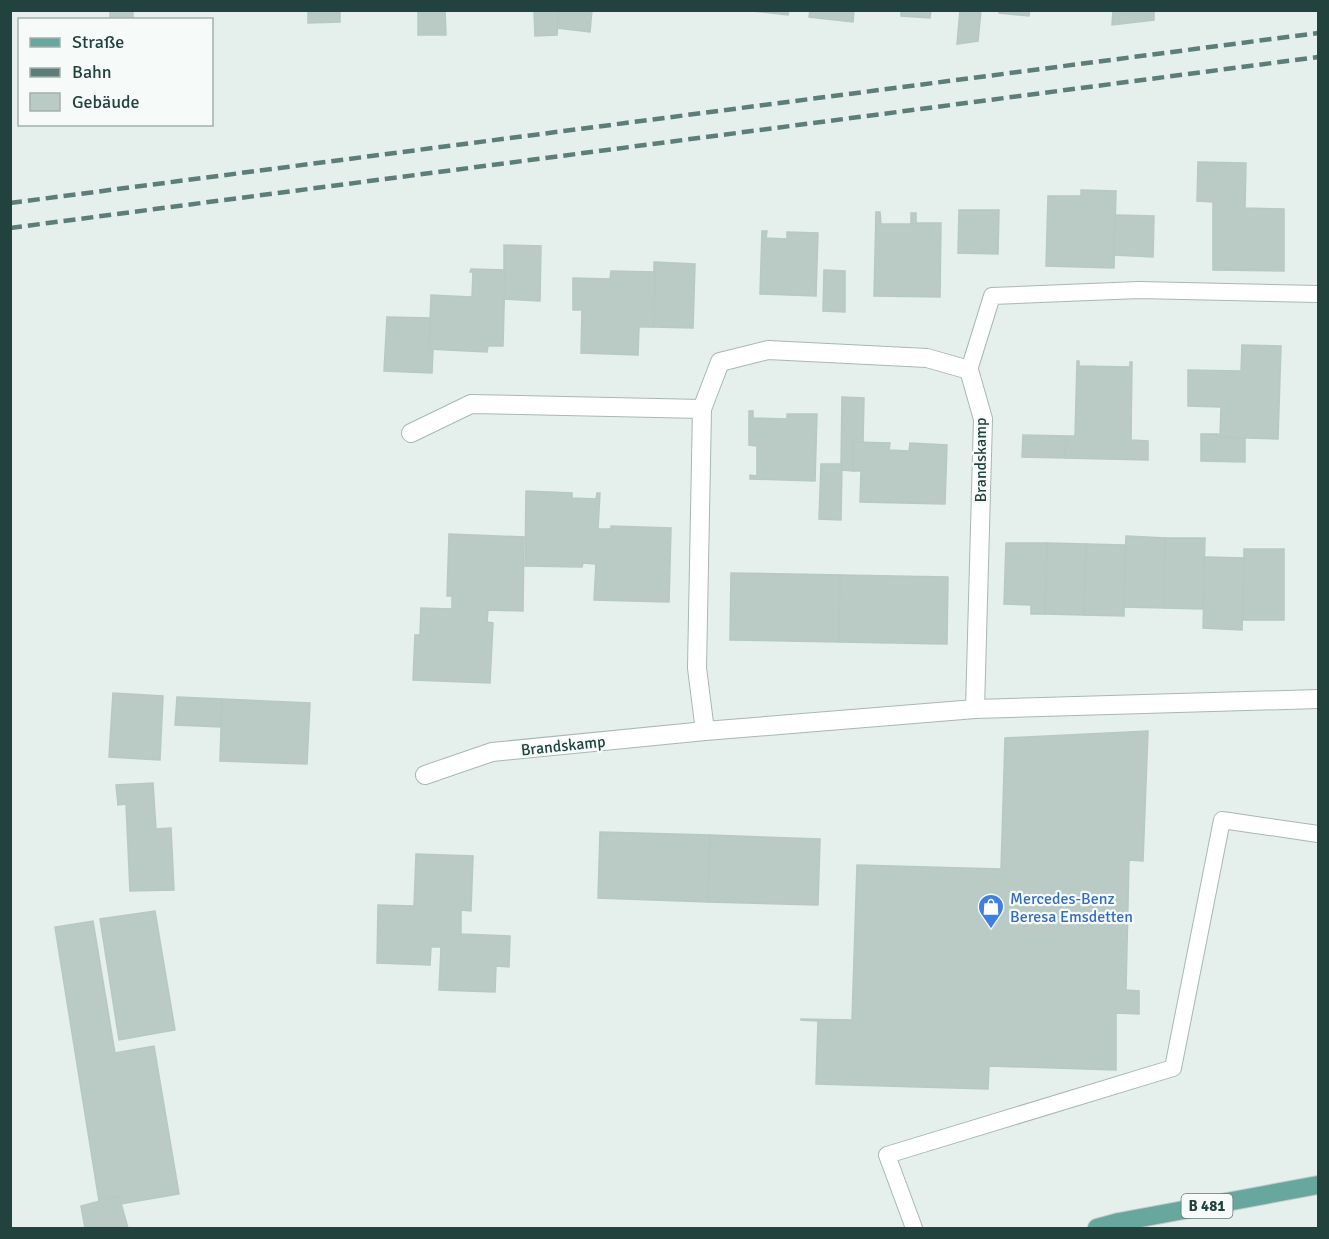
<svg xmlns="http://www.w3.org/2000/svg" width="1329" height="1239" font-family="Signika,sans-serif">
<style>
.building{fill:#bacac5;stroke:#b7c9c3;stroke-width:1.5}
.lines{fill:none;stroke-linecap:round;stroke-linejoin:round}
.lane-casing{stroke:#a7b8b3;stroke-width:18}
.street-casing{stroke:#a7b8b3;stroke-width:20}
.primary-casing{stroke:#c1cac9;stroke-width:20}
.lane{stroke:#fff;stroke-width:16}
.street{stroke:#fff;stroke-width:18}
.primary{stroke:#67a79d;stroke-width:18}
.rail{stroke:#5d7d78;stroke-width:4.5;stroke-dasharray:12 6;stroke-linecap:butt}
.labels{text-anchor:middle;stroke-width:4.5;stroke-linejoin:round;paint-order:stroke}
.shield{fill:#f6fbf9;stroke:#627a75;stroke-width:1.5}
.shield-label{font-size:15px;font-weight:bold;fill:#22423d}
.street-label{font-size:16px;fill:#22423d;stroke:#f6fbf9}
.shop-label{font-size:16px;fill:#366cbe;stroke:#f6fbf9;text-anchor:start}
</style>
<rect width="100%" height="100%" fill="#e5efeb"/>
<g class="building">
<rect x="110" y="10" width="23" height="10"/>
<path d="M308,10h32v12l-32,1z"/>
<path d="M418,10h27l1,25h-28z"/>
<path d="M534,10h25l-2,25 -22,1z"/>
<path d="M559,10h33l-2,22 -33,-4z"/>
<path d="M743,10h46l-1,5z"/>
<path d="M810,10h44l-1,12 -44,-5z"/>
<path d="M901,10h30l-1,8 -29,-2z"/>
<path d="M960,10h21l-3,31 -21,3z"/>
<path d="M999,10h31l-1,6 -30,-3z"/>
<path d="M1113,10h41v10l-42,5z"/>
<path d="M1198,162l48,1 -1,45 39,1v62l-71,-1v-68l-16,-1z"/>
<path d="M1081,190l35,1 -2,77 -68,-2 2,-70h33z"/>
<path d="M959,210h40l-1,44 -40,-1z"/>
<path d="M876,212h4l1,12h30v-11h5v10h25l-1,74 -66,-1z"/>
<path d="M1115,215l39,1 -1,41 -39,-2z"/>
<path d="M762,231h5l-1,7 21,1v-7l31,1 -2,63 -56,-2z"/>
<path d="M504,245l37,1 -1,55 -36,-2z"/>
<path d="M654,262l41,2 -2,64 -39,-1z"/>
<path d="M471,269l34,1 -2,76h-15l-1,6 -58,-3 2,-54 41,2 1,-25h-3z"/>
<path d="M824,270l21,1v41l-22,-1z"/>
<path d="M611,271l44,1 -1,55h-15l-1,28 -57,-2 1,-43h-9v-32l37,1z"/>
<path d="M387,317l43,1 -1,31h4l-1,24 -48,-2z"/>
<path d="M1242,345l39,1 -3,93 -61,-2v-3l3,1 1,-28 -33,-1v-36l53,1z"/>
<path d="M1077,361h2v5l51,1v-5h2l-1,78 17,1v19l-83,-2 1,-22h9z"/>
<path d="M842,397l22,1 -1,44h-10v29l-11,-1 -1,-6z"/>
<path d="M749,411h4v7l34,1v-5h30l-2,67 -65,-2v-4l7,1v-30l-8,-1z"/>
<path d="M1201,434h16v3l28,1v24l-44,-1z"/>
<path d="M1023,435l43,1 -1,22 -43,-1z"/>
<path d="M853,442l37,1 -1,7 20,1 1,-8 37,2 -2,59 -85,-2 1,-31h-8z"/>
<path d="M821,464h21l-1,56 -22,-1z"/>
<path d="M526,491l46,2v5l24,1 1,-6h3l-2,36h13v-3l60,2 -2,74 -75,-2 2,-36 -13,-1 -1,4 -57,-1z"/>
<path d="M449,534l75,3 -1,74 -35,-1 -1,12 6,1 -3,60 -77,-3 2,-45h5l1,-27 31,1v-13h-5z"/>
<path d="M1126,536l39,2 -1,70 -40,-1z"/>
<path d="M1165,538h40l-2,71 -39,-1z"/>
<path d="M1006,543h41l-2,71h-14v-9l-27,-1z"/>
<path d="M1047,543l39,1 -2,71 -39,-1z"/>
<path d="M1086,544l39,1 -1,71 -40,-1z"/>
<path d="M1244,549h40v71h-41z"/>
<path d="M1205,557l39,1 -2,72 -39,-2z"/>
<path d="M731,573l109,2 -1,67 -109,-2z"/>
<path d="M840,575l108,2 -1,67 -108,-2z"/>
<path d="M113,693l50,3 -3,64 -51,-3z"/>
<path d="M177,697l45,2 -1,28 -46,-2z"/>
<path d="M222,699l88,4 -3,61 -87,-3z"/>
<path d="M1148,731l-5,130 -14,-1 -3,130 13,1v23l-23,-1v57l-127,-4 -1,23 -172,-5 2,-63 -17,-1v-1l51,1 5,-155 144,4 4,-131z"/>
<path d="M153,783l3,46 15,-1 3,62 -44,1 -4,-87 -8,1 -2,-20z"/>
<path d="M600,832l110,3 -2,67 -110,-4z"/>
<path d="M710,835l110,4 -2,66 -110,-3z"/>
<path d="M416,854l57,2 -2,55 -10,-1v24l49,2 -1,31 -13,-1 -1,26 -56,-2 2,-43h-10l-1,18 -53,-2 1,-58 36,1z"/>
<path d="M155,911l20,119 -56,10 -19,-121z"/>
<path d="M93,921l22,132 39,-7 25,148 -58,10 -2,-8 -20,5 -44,-274z"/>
<path d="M119,1196l9,32h-43l-4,-22z"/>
</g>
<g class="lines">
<defs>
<g id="lane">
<path d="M969,370l23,-74 147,-6 179,4"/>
<path d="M914,1228l-27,-73 286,-87 49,-248 96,14"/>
</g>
<g id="street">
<path d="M702,409l-5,259 8,63"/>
<path d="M411,433l60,-29 231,5 18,-47 48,-12 159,8 42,12 14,49 -8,290"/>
<path d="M425,775l67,-23 213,-21 270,-22 343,-10"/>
</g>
<path id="primary" d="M1097,1228l22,-6 199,-37"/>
</defs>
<use href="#lane" class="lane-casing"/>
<use href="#street" class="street-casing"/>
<use href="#primary" class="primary-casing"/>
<use href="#lane" class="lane"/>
<use href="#street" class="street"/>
<use href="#primary" class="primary"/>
<g class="rail">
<path d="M10,203l1308,-170"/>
<path d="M10,228l1308,-171"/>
</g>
</g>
<defs>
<symbol id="shop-pin" viewBox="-11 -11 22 30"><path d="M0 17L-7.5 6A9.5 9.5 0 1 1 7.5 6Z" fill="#3f7fe0" stroke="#f6fbf9"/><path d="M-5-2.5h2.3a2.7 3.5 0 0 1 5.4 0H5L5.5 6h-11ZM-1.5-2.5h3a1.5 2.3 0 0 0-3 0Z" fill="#fff"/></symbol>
</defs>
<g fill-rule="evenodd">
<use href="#shop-pin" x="976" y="892" width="30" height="40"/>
</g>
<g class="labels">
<rect class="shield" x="1181.5" y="1194" width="51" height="24" rx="4.5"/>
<g class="shield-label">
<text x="1207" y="1211">B 481</text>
</g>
<g class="street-label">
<text transform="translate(980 460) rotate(-90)" y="6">Brandskamp</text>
<text transform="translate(563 745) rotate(-6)" y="6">Brandskamp</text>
</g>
<g class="shop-label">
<text x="1010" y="904">Mercedes-Benz<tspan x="1010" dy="18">Beresa Emsdetten</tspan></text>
</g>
</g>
<rect width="1329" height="1239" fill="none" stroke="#22423d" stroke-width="24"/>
<rect x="18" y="18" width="195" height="108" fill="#f6fbf9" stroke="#a1b1ae" stroke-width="1.5"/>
<rect x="30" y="38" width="30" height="9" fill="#67a79d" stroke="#a1b1ae" stroke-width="1.5"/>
<text x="72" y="48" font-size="18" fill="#22423d">Straße</text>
<rect x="30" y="68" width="30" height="9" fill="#5d7d78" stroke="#a1b1ae" stroke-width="1.5"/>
<text x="72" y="78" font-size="18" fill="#22423d">Bahn</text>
<rect x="30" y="93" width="30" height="18" fill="#bacac5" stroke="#a1b1ae" stroke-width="1.5"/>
<text x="72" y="108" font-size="18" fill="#22423d">Gebäude</text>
</svg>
